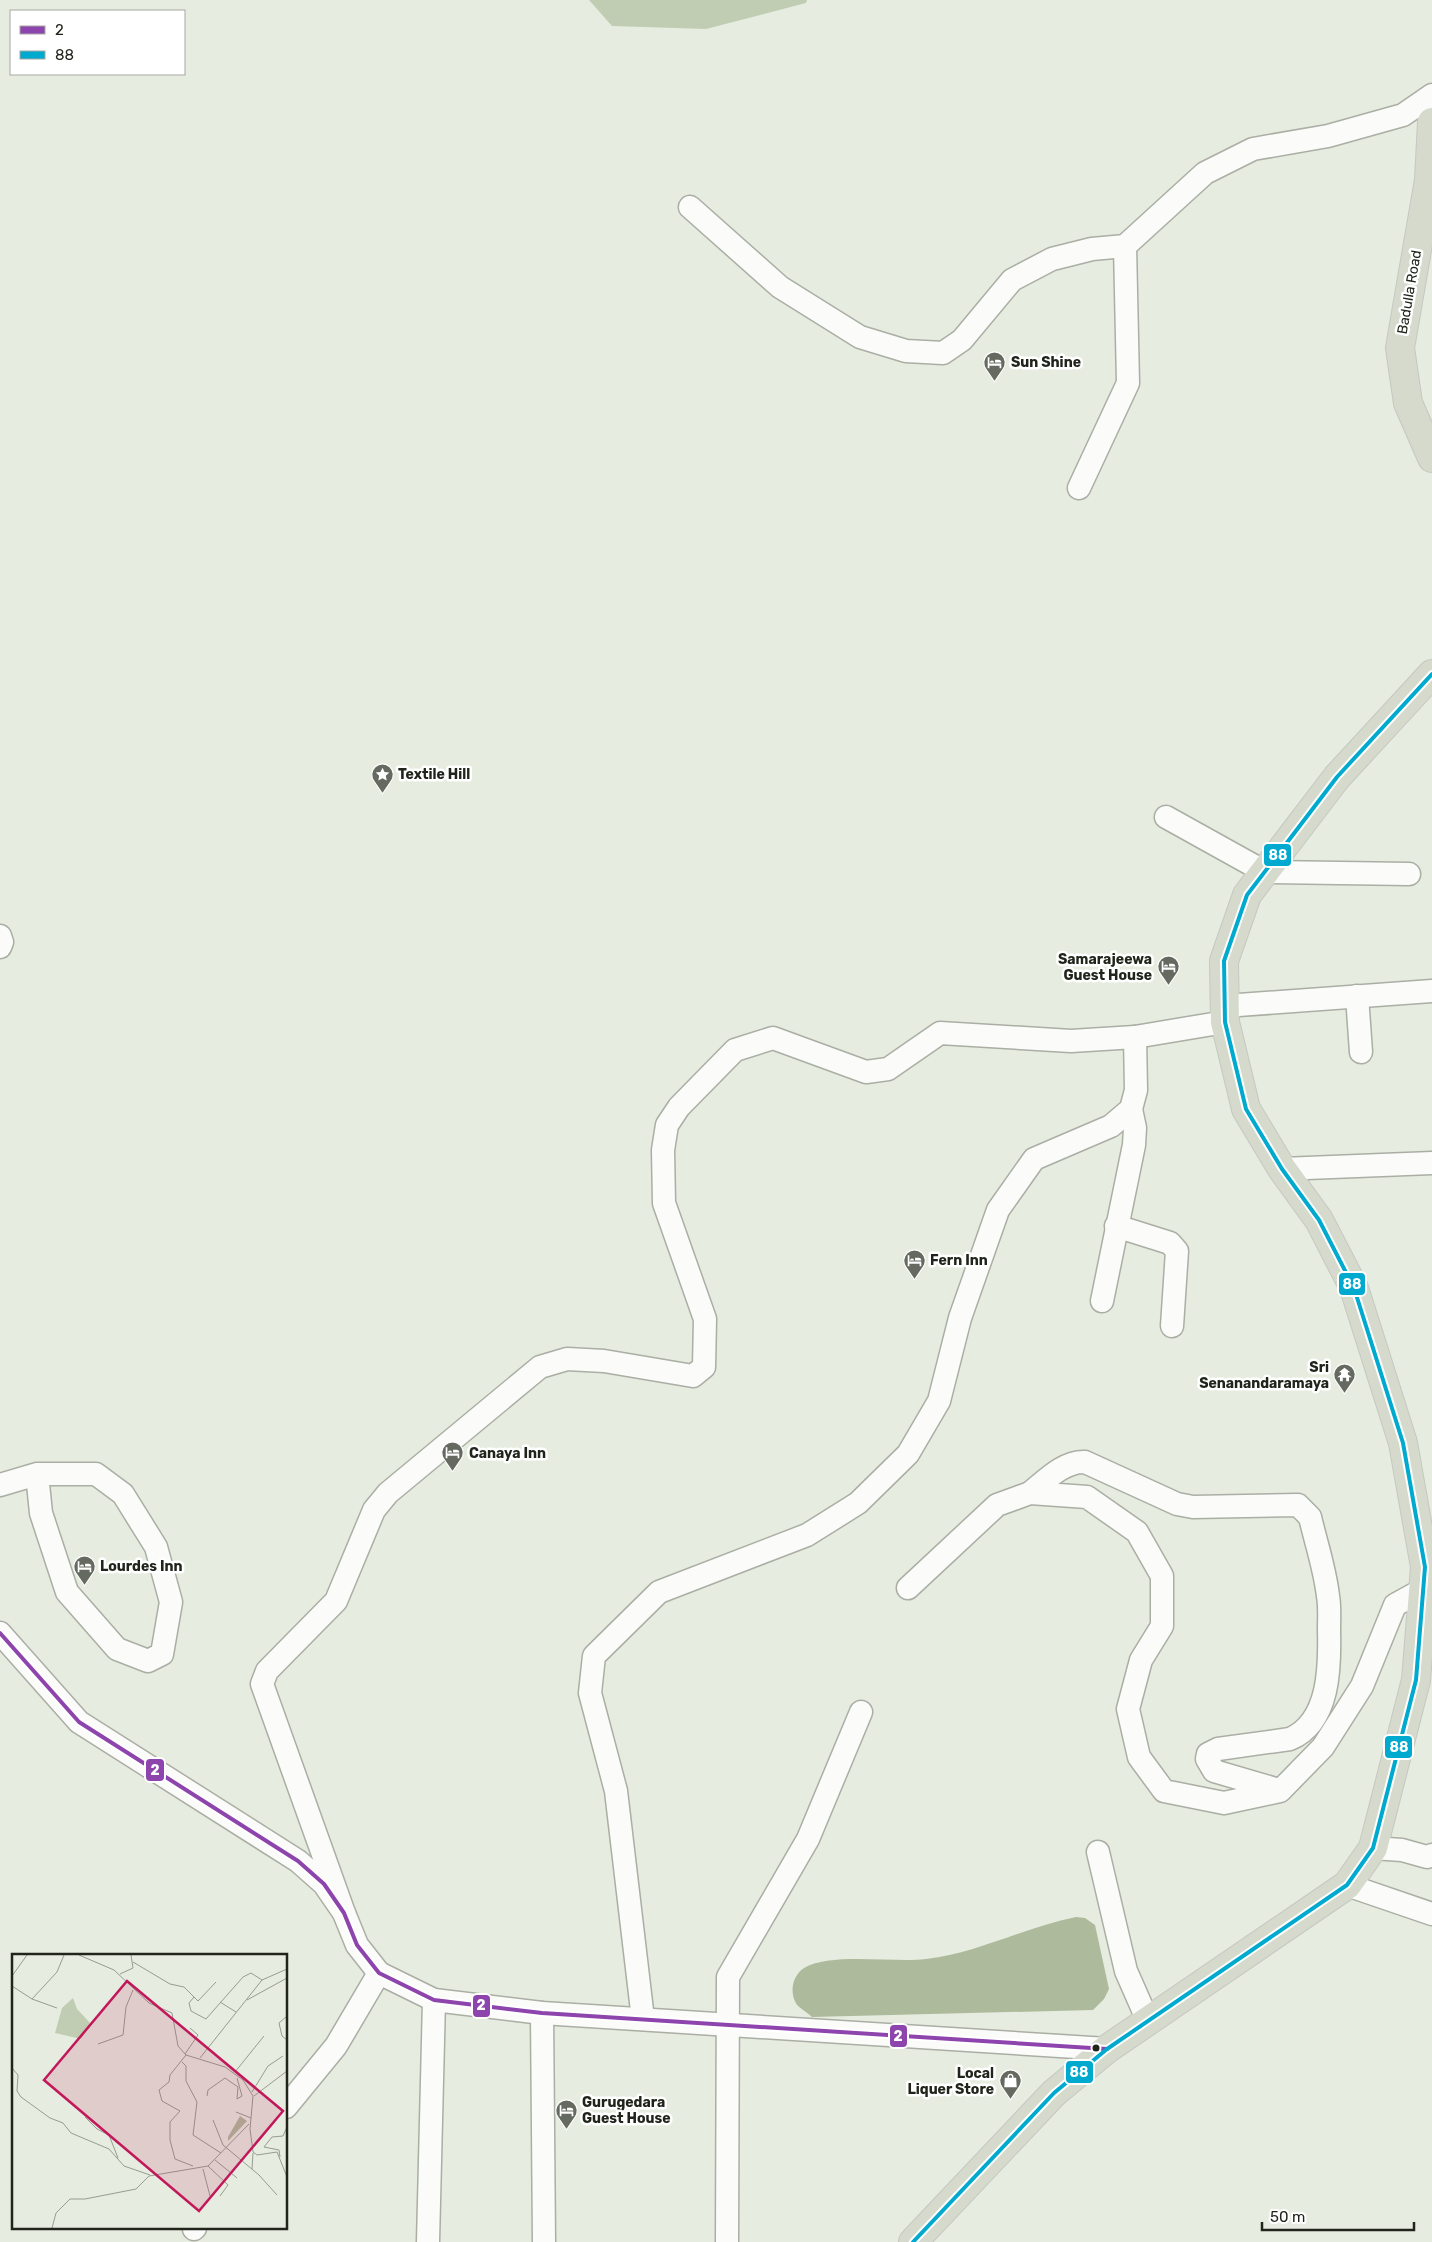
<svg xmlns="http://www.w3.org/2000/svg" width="1432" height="2242" font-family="Rubik,sans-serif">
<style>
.forest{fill:#c1cdb2}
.water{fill:#adba9b}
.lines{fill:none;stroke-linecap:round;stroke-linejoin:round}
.minor-casing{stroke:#aaaea4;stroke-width:25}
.highway-casing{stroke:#c5c8c2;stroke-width:30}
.minor{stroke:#fbfcfa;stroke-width:22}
.highway{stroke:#d5dacd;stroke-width:28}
.bus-1-casing{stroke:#fff;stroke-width:8}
.bus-2-casing{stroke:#fff;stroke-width:8}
.bus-1{stroke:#8e44ad;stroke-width:4}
.bus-2{stroke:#00a9ce;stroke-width:4}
.bus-dot{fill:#20241b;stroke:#fff;stroke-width:2}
.labels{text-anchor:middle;stroke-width:5;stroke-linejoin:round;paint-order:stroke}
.street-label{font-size:14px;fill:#20241b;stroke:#fff}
.poi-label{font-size:14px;font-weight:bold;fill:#20241b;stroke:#fff;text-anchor:start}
.inset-road{fill:none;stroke:#979c91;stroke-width:1}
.view{fill:#c2185b;fill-opacity:0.15;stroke:#c2185b;stroke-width:2.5}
.inset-edge{fill:none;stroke:#20241b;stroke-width:2.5}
.line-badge{stroke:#fff;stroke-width:2}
.badge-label{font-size:14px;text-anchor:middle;font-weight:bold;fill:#fff}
</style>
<rect width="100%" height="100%" fill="#e6ecdf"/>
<path class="forest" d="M589,0h218l-1,3 -100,26 -94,-3z"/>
<path class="water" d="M1076,1917l9,1 10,7 14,64 -5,10 -11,11 -281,7c-4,-4 -11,-8 -15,-12 -8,-12 -5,-29 7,-37 26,-16 90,-5 122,-9 52,-6 99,-32 150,-42z"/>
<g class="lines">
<defs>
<g id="minor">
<path d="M690,207l90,80 80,50 46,14 37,2 19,-13 50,-60 40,-21 40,-10 33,-3 80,-73 48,-24 75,-13 75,-21 29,-20"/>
<path d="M1079,488l49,-105 -3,-137"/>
<path d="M1166,817l99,55 144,2"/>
<path d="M0,936l2,6 -2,5"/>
<path d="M1357,996l4,56"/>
<path d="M1225,1006l207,-15"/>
<path d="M1282,1169l150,-6"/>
<path d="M1116,1226l54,17 7,8 -5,75"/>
<path d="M1102,1301l32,-156 1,-17 -4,-19"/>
<path d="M0,1485l37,-11h59l27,20 33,53 15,55 -9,52 -14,7 -31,-12 -50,-57 -26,-79 -4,-39"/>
<path d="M1030,1493c16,-13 34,-32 55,-31l92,42 16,3 105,-2 12,12c6,26 15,52 18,79 2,11 1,23 1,34 1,36 1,92 -39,109l-72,10 -10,5 -1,5 7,12 65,19"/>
<path d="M908,1588l89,-83 33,-12 57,4 50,35 25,44v50l-21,34 -13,49 11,48 25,34 60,12 56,-12 43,-44 39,-61 33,-81 29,-16"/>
<path d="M0,1633l79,89 219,139 26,23 20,29 13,32 22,28 55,27 108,13 565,36"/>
<path d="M1373,1848l29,2 25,7 5,-2"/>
<path d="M1098,1852l28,119 22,50"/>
<path d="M1347,1885l85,29"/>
<path d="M344,1913l-82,-229 5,-13 69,-70 38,-91 14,-17 152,-126 27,-8 37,2 89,15 11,-9 1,-48 -41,-116 -1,-53 4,-25 12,-18 56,-57 38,-12 93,34 22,-3 52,-36 131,8 64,-4 90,-15"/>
<path d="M542,2013l2,229"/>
<path d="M643,2019l-27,-228 -26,-98 4,-37 65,-64 148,-57 51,-32 50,-49 31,-53 21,-83 38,-108 36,-51 77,-33 20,-17 5,-19 -1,-53"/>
<path d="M286,2107l50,-61 43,-73"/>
<path d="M194,2229l1,-1"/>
<path d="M428,2242l6,-242"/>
<path d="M727,2242l1,-265 80,-138 53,-127"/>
</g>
<g id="highway">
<path d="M1432,122l-3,58 -29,168 8,55 24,55"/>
<path d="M913,2242l141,-149 53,-44 240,-164 26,-37 43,-168 9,-113 -22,-124 -49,-155 -35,-68 -37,-51 -36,-60 -21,-87 -1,-61 23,-66 90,-118 95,-103"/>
</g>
</defs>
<use href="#minor" class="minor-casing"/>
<use href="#highway" class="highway-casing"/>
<use href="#minor" class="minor"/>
<use href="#highway" class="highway"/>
<defs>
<path id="bus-1" d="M0,1633l79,89 219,139 26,23 20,29 13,32 22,28 55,27 108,13 565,36"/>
<path id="bus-2" d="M913,2242l141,-149 53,-44 240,-164 26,-37 43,-168 9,-113 -22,-124 -49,-155 -35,-68 -37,-51 -36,-60 -21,-87 -1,-61 23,-66 90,-118 95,-103"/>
</defs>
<use href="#bus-1" class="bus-1-casing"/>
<use href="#bus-2" class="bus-2-casing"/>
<use href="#bus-1" class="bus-1"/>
<use href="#bus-2" class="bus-2"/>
</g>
<defs>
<symbol id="hotel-pin" viewBox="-11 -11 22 30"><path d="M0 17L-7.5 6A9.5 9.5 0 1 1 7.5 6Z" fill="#656a60" stroke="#fff"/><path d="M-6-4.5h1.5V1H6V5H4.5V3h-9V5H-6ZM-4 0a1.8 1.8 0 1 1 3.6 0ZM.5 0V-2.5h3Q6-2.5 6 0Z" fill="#fff"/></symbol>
<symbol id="sight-pin" viewBox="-11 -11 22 30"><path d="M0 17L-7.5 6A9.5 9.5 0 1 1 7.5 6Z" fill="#656a60" stroke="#fff"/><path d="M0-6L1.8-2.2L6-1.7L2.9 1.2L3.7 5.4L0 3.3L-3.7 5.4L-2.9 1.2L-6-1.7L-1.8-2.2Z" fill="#fff"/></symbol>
<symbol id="temple-pin" viewBox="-11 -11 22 30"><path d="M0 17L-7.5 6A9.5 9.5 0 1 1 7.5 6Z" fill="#656a60" stroke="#fff"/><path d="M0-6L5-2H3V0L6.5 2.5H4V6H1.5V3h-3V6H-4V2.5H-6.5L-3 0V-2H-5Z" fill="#fff"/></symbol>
<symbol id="shop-pin" viewBox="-11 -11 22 30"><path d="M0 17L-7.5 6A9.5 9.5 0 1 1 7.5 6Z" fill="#656a60" stroke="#fff"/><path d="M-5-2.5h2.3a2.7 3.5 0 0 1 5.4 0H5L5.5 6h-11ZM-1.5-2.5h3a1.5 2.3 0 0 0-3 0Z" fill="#fff"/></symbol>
</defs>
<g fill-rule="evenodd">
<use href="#hotel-pin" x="982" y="350" width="25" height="34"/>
<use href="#sight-pin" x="370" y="762" width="25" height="34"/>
<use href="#hotel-pin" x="1156" y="954" width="25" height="34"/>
<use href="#hotel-pin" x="902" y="1248" width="25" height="34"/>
<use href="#temple-pin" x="1332" y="1362" width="25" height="34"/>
<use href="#hotel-pin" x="440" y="1440" width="25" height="34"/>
<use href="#hotel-pin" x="72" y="1554" width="25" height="34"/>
<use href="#shop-pin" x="998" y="2068" width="25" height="34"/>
<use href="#hotel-pin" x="554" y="2098" width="25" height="34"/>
</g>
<circle class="bus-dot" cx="1096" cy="2048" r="4.5"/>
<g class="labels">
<g class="street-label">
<text transform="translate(1409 292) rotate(-80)" y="5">Badulla Road</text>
</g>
<g class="poi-label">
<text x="1011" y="367">Sun Shine</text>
<text x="398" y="779">Textile Hill</text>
<text x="1152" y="964" text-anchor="end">Samarajeewa<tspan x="1152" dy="16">Guest House</tspan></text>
<text x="930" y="1265">Fern Inn</text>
<text x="1329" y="1372" text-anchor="end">Sri<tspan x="1329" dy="16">Senanandaramaya</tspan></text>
<text x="469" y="1458">Canaya Inn</text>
<text x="100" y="1571">Lourdes Inn</text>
<text x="994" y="2078" text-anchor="end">Local<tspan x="994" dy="16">Liquer Store</tspan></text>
<text x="582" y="2107">Gurugedara<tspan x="582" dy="16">Guest House</tspan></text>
</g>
</g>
<g transform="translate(12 1954)">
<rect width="275" height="275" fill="#e6ecdf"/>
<path d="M61,44l4,11 14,15 -10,15 -26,-6 7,-25z" fill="#c1cdb2"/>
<path d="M228,162l7,5 -19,20v-4z" fill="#adba9b"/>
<path class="inset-road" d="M67,1l35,15 35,33 23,10 6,33 8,9 39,12 18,13 10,16 -3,33 3,23 4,3 20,-3 10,25M121,8l37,22 14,3 14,14 18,-19M108,20l13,-6 -2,-13M0,22l15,-21M0,32l20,13 25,9M182,43l-5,6 2,8 15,8 37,-42 8,-4 11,7M20,45l25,-27 7,-17M235,46l40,-22M208,48l16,10M275,62l-8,7 3,13 5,4M86,90l25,-9 3,-28 7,-17M173,100l13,-19 -8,-7M174,101l-16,20 -1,7 -10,8 3,11 18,10 -10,11v18l5,19 18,7M188,104l62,-78 25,-11M170,108l4,4v15l11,21 -4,33 28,18M0,114l6,7 -1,16 4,6 29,21 13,5 8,10 38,16 15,17 26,9M223,118l29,-36M240,138l16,-26 15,-10M195,142l1,-6 17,-12 13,9 -1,12 5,-3 -5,-18M242,142l33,-25M224,158l15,6M73,163l12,12 12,6 9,23M201,166l10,25 36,30 18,20M268,203l-1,-7 -15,-3 8,-10 11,-1 4,-9M203,206l22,18M196,212l20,19 -8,11M191,215l7,27M240,215l1,-16M40,274l4,-15 14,-14h15l51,-10 13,-13 59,-10 41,-42"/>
<path class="view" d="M115,27l156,130 -84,100 -155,-131z"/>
<rect width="275" height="275" class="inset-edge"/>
</g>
<g class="line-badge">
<rect x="1263" y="843" width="29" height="24" rx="5" fill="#00a9ce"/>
<rect x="1338" y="1272" width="28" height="24" rx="5" fill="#00a9ce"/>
<rect x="1384" y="1735" width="29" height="24" rx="5" fill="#00a9ce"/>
<rect x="145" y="1758" width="20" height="24" rx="5" fill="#8e44ad"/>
<rect x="472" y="1994" width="19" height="24" rx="5" fill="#8e44ad"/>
<rect x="889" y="2024" width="19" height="24" rx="5" fill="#8e44ad"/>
<rect x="1065" y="2060" width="29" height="24" rx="5" fill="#00a9ce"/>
</g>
<g class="badge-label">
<text x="1278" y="860">88</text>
<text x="1352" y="1289">88</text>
<text x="1399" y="1752">88</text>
<text x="155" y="1775">2</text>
<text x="481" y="2010">2</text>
<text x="898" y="2041">2</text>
<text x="1079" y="2077">88</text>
</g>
<rect x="10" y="10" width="175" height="65" fill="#ffffff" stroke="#a6a7a4"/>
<rect x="20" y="26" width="25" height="8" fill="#8e44ad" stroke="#a6a7a4"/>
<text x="55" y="35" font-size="15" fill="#20241b">2</text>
<rect x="20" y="51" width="25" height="8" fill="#00a9ce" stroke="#a6a7a4"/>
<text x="55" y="60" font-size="15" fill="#20241b">88</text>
<path d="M1262 2222v8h152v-8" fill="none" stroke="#20241b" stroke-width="2.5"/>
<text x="1270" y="2222" font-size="15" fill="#20241b" stroke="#ffffff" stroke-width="4" paint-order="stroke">50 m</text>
</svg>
